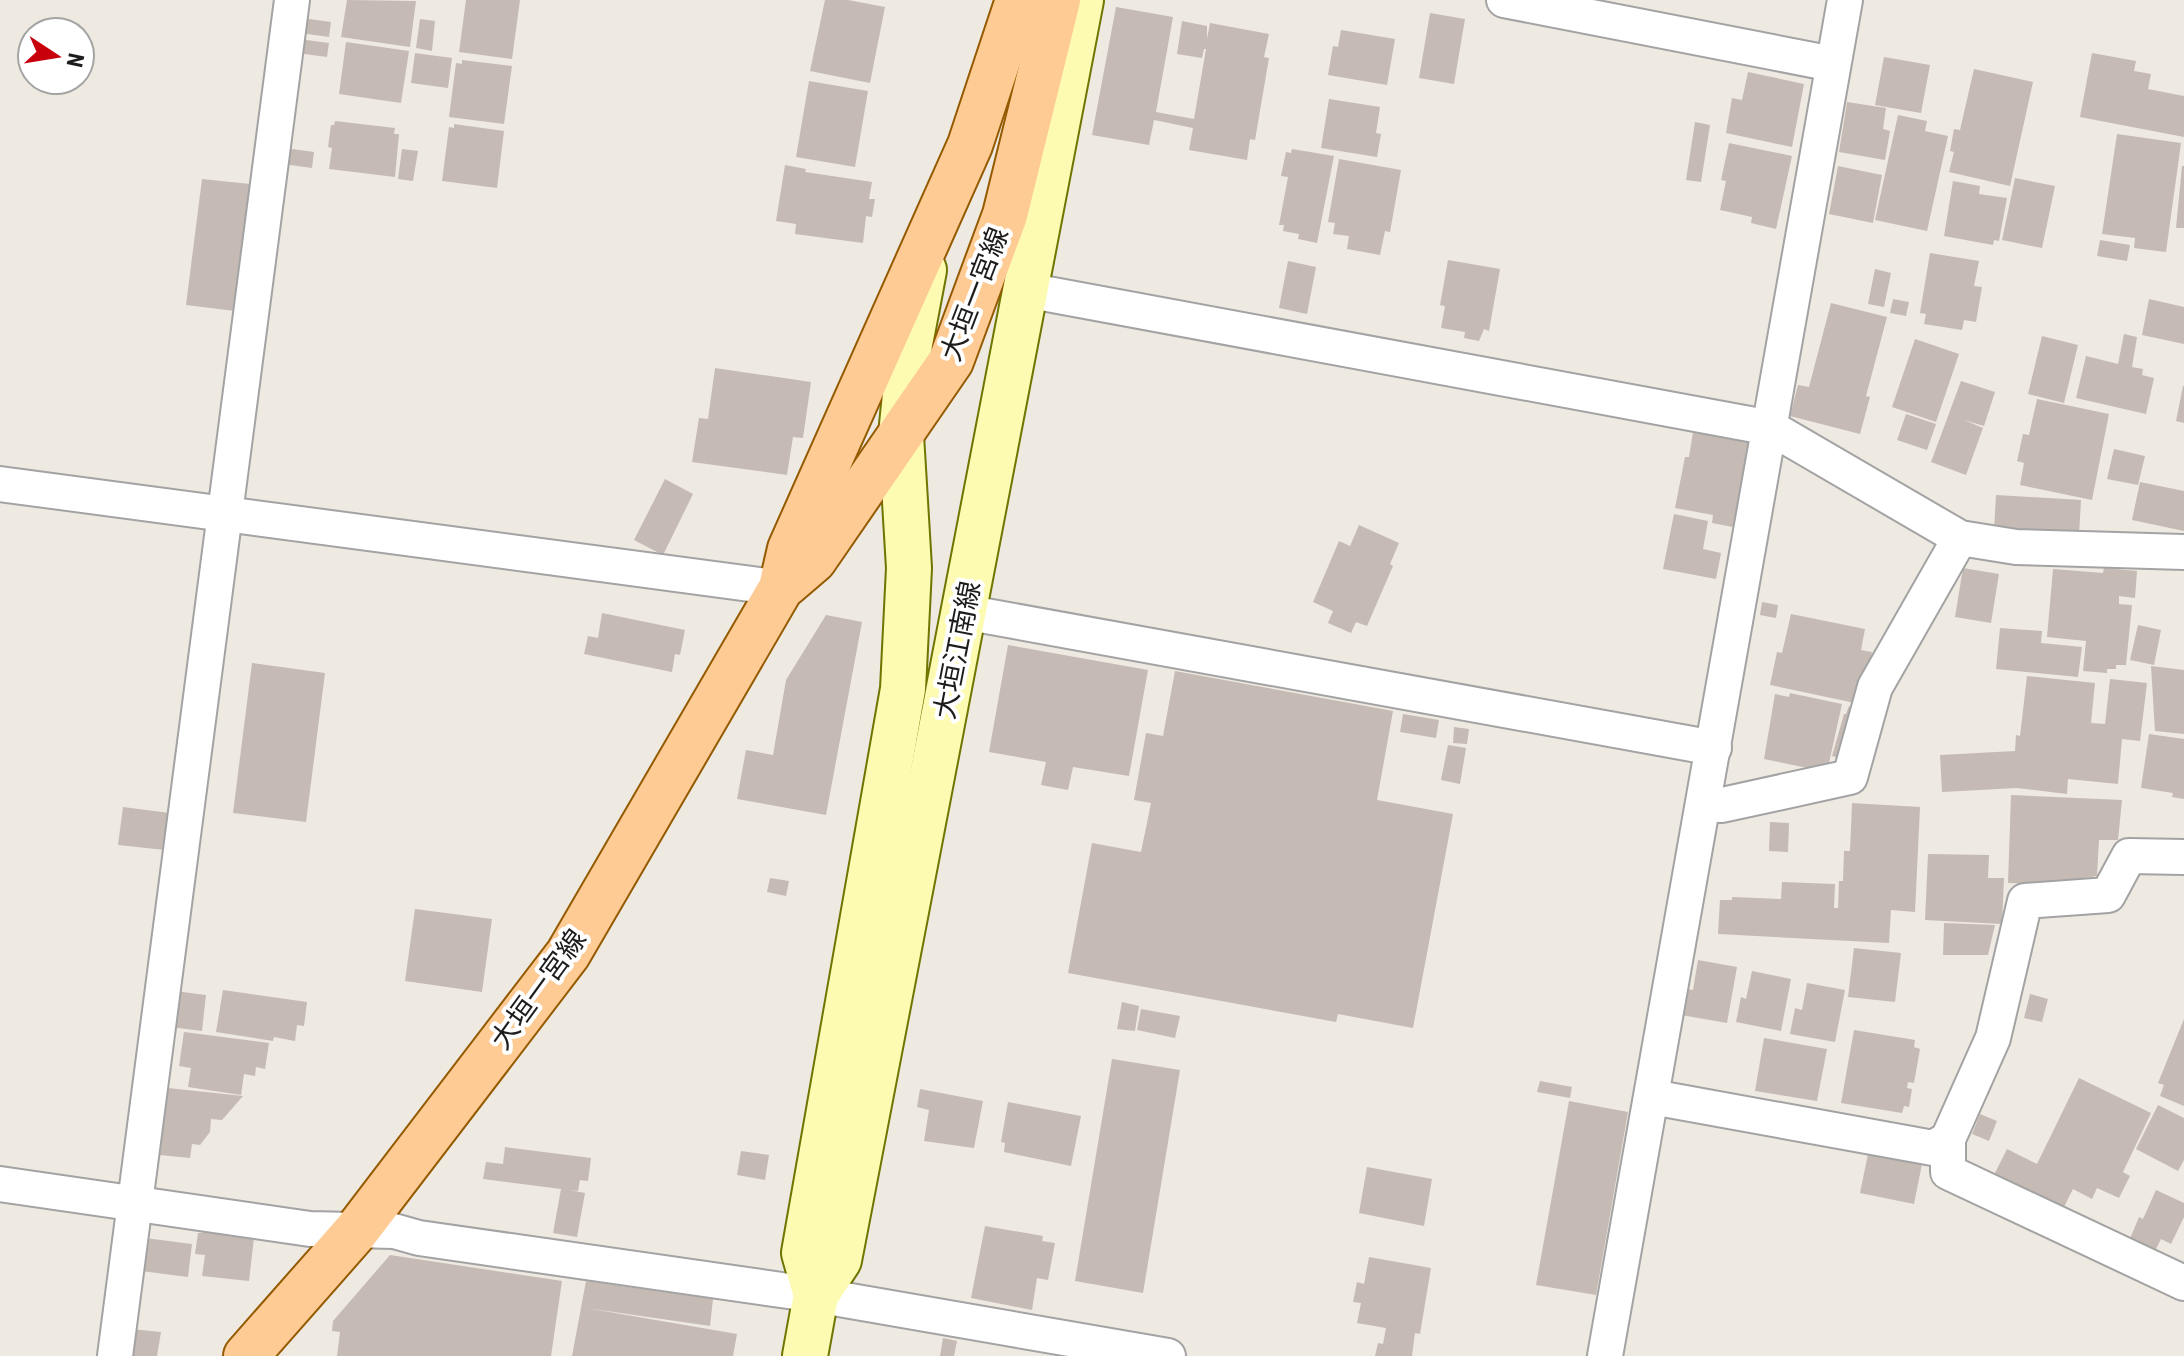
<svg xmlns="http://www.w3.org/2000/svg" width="2184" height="1356" font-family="'Roboto Condensed','Noto Sans JP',sans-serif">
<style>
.building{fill:#c6bab4}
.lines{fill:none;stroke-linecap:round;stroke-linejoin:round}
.street-casing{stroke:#a3a3a3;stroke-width:38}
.secondary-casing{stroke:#6f7501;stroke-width:48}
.primary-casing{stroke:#945a00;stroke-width:48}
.street{stroke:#fff;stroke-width:34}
.secondary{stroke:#fcfbb1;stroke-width:44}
.primary{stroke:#ffcb95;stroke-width:44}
.labels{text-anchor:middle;stroke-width:8;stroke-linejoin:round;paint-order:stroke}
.street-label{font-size:28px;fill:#1c1c1c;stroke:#fff}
</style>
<rect width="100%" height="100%" fill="#eee9e1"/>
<g class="building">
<path d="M347,0l69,1 -6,46 -69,-10z"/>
<path d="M466,0h54l-8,59 -53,-7z"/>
<path d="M825,0h23l37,7 -15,76 -60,-12z"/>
<path d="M1116,7l57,10 -17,95 38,7 12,-70h-2l-2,9 -25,-4 5,-33 25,5v13l3,-16 59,11 -5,23 5,1 -14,82 -5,-1 -3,21 -58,-10 4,-22 -39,-8 -5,25 -57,-10z"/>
<path d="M1430,13l35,6 -11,65 -35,-6z"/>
<path d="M302,18l29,4 -2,15 -29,-4z"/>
<path d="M420,19l15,2 -3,30 -16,-3z"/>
<path d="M1341,30l54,9 -8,46 -59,-10 5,-29 5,1z"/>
<path d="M299,39l30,4 -2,14 -30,-4z"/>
<path d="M346,42l63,9 -8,52 -62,-9z"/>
<path d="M415,53l37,5 -4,30 -37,-5z"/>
<path d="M2092,53l44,8 -2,10 17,3 -3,15 36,7v41l-104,-20z"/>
<path d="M1884,57l46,8 -9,48 -46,-8z"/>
<path d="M462,60l50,6 -8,58 -55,-7 7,-54 6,1z"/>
<path d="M1974,69l59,13 -23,104 -61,-14 5,-20 -4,-1 4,-22 6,1z"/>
<path d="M1748,72l56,12 -12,63 -66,-14 6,-35 10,2z"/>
<path d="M809,81l59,10 -13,76 -59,-10z"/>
<path d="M1329,99l51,8 -4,26 5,1 -4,23 -56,-9z"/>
<path d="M1847,102l39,6 -3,21 7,2 -5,29 -46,-8z"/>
<path d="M1898,115l29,6 -2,10 23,5 -21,95 -52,-11z"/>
<path d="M335,121l60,7 -1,6h5l-4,43 -66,-8 3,-21 -4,-1 3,-22h3z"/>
<path d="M1695,122l15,3 -9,57 -15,-2z"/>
<path d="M454,124l50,7 -7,57 -55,-7 7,-54 5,1z"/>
<path d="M2117,134l64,9 -15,109 -32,-4 1,-10 -33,-4z"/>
<path d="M1729,143l63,13 -16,73 -25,-6 1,-6 -32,-7 6,-29 -5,-1z"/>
<path d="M285,148l29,4 -2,16 -29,-4z"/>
<path d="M402,149l16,2 -5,30 -15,-2z"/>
<path d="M1292,149l42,7 -17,87 -19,-4 1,-5 -16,-3 1,-6h-5l9,-48 -7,-1 5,-24 5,1z"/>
<path d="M1339,159l62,11 -11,62 -5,-1 -5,24 -33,-6 2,-13 -16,-2 2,-11 -7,-1z"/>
<path d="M785,165l21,4 -1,3 67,10 -3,17h6l-3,18 -6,-1 -3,27 -68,-9 1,-10 -20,-3z"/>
<path d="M1838,166l44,9 -9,48 -44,-9z"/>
<path d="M2182,166h2v62h-8z"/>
<path d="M2015,178l40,8 -13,62 -40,-8z"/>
<path d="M202,179l48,5 -15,127 -49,-6z"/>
<path d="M1953,181l27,5 -1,8 28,4 -8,43 -5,-1 -1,5 -49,-9z"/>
<path d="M2100,240l30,5 -3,16 -30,-5z"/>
<path d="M1930,253l49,8 -5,25 8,1 -6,35 -12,-2 -2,10 -38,-6 2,-10 -6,-1z"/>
<path d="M1448,260l52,9 -11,62 -5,-2 -5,12 -15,-3 1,-6 -24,-4 4,-22 -5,-1z"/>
<path d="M1288,261l28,6 -9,47 -28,-6z"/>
<path d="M1875,269l16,4 -7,34 -16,-3z"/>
<path d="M1893,299l16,3 -3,14 -16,-3z"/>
<path d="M2149,299l35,8v37l-42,-9z"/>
<path d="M1831,303l56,14 -21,79 4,1 -10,37 -70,-18 8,-31 11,2z"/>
<path d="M2124,334l13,3 -5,30 11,2 -1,6 12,3 -8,36 -70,-16 10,-42 32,8z"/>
<path d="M2042,336l36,9 -14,58 -36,-9z"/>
<path d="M1915,339l44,15 -23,68 -44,-15z"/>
<path d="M715,368l96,14 -8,56 -10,-1 -6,38 -95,-13 7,-44 9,1z"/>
<path d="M1961,381l34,11 -11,34 -20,-6 19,8 -17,47 -35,-13z"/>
<path d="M2183,386h1v37l-8,-2z"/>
<path d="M2037,399l72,15 -17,86 -72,-15 4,-22 -7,-2 6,-27 6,1z"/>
<path d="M1906,414l30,10 -9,26 -30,-10z"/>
<path d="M1693,432l65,11 -20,85 -26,-5 1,-8 -38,-7 10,-51h4z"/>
<path d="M2114,449l31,7 -7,29 -31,-6z"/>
<path d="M665,479l28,15 -30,61 -29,-15z"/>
<path d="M2140,482l44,9v40l-52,-11z"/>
<path d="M1996,495l85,5 -2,35 -85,-5z"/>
<path d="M1674,514l34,7 -5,28 18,4 -5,26 -53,-10z"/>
<path d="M1359,525l40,18 -9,21 3,2 -26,60 -11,-4 -5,11 -23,-10 5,-12 -20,-9 26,-61 11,5z"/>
<path d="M1963,568l36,6 -8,49 -36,-6z"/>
<path d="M2104,568l33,3 -2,27 -16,-2v8l13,1 -6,60h-10v4h-9v4l-24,-2 3,-30 -39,-4 6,-68 50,4z"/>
<path d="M1762,602l16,3 -2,13 -16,-3z"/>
<path d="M602,613l83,17 -5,25 -5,-1 -3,18 -88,-18 4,-18 10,2z"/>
<path d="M1791,614l74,15 -4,21 11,2 -5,23 -6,-2 -6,30 -85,-18 7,-33 5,1z"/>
<path d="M826,615l36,7 -36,193 -89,-16 9,-49 27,5 13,-75z"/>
<path d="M2138,625l23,5 -7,35 -24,-5z"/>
<path d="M2000,628l42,3 -1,12 41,4 -4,30 -82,-8z"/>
<path d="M1008,645l140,25 -19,106 -56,-9 -5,23 -27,-5 5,-23 -57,-10z"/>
<path d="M252,663l73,10 -19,149 -73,-9z"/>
<path d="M2151,666l33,4v64l-29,-3z"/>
<path d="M1175,671l218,40 -16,89 76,14 -40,214 -75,-14 -2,8 -268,-49 24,-130 49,9 10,-49 -17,-3 12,-67 17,3z"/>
<path d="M2027,676l68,7 -4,40 14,1 5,-45 37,4 -7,58 -18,-2 -4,45 -50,-5 -1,15 -50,-6 -75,4 -2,-37 75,-4 1,-16 4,1z"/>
<path d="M1790,693l52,11 -15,68 -63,-13 11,-65 14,3z"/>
<path d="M1849,706l10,3 -19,49 -8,-2 12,-42h2z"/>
<path d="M1403,714l36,6 -3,18 -36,-6z"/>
<path d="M1454,727l15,2 -2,15 -14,-1z"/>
<path d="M2149,734l35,5v60l-12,-2 1,-4 -32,-5z"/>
<path d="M1448,745l18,3 -6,36 -19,-4z"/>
<path d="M2011,795l111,5 -4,40h-19l-2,36 -53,8 -36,-1z"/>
<path d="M1852,803l68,4 -5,105 -24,-2 -2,33 -171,-9 2,-34h12v-3l49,2 1,-17 53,2 -1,24h4l1,-27h4l1,-30h6z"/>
<path d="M123,807l47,6 -5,37 -47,-5z"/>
<path d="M1770,822l19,1 -1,29 -19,-1z"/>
<path d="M1928,854l61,1 -1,23h16l-2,46 -77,-4z"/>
<path d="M770,878l19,3 -3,15 -19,-4z"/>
<path d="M415,909l77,10 -10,73 -77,-11z"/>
<path d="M1944,923l51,2 -7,30h-45z"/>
<path d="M1854,948l47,5 -6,49 -47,-5z"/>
<path d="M1698,960l39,7 -10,56 -46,-8 5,-26 7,1z"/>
<path d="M1752,971l39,8 -10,52 -45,-9 5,-25 5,2z"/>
<path d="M1807,983l38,7 -10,52 -45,-8 5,-26 7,2z"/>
<path d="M223,990l84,12 -3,24 -7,-1 -2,16 -21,-4 -1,4 -57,-9z"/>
<path d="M175,991l31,4 -4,36 -32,-4z"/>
<path d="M2030,994l18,5 -6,23 -18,-4z"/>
<path d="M1122,1002l17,4 -4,25 -18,-2z"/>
<path d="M1141,1009l39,7 -5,22 -38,-8z"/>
<path d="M2184,1019v87l-24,-10 4,-11 -6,-2z"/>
<path d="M1854,1030l61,10 -1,7 6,2 -6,34 -6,-1 -1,6 5,1 -3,18 -5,-1 -2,7 -61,-10z"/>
<path d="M184,1032l85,11 -4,26 -9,-2 -1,9 -11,-2 -3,21 -53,-8 3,-19 -12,-2z"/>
<path d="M1764,1038l63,11 -10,52 -62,-10z"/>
<path d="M1112,1059l68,11 -37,223 -68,-12z"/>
<path d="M2079,1078l72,35 -28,59 7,4 -11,22 -22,-10 -5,11 -19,-10 -16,32 -69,-34 19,-38 30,15z"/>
<path d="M1540,1081l32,6 -2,11 -33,-6z"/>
<path d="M168,1088l75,8 -21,24 -11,-1 -1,13 -10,13 -8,-1 -2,14 -30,-3z"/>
<path d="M920,1089l63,12 -9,47 -50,-7 5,-31 -12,-3z"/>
<path d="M1569,1101l59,11 -32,183 -60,-10z"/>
<path d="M1008,1102l73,14 -10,50 -67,-14 1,-9 -4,-1z"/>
<path d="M2158,1105l26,13v42l-6,11 -42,-22z"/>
<path d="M1980,1114l17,7 -8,20 -17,-7z"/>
<path d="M505,1147l86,11 -3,23 -8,-1 -2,11 -9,-1 16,3 -8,44 -24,-4 8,-44 -78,-10 3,-17 17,2z"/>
<path d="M741,1151l28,4 -4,25 -28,-5z"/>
<path d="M1868,1154l54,10 -8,40 -54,-11z"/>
<path d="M1367,1167l65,12 -8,47 -65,-13z"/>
<path d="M2156,1190l28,13v14l-13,27 -10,-5 -9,18 -25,-11 12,-29 4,2z"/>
<path d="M985,1226l58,10 -1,5 13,2 -7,37 -11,-2 -5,32 -61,-12z"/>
<path d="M208,1232l46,6 -5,43 -47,-5 3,-21 -10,-1 3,-21z"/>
<path d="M145,1238l47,6 -4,33 -47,-6z"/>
<path d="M390,1255l172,26 -11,75h-214l3,-24 -8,-1 1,-10z"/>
<path d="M1369,1257l62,11 -11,66 -5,-1 -3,23h-37l3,-13 5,1 3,-16 -29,-5 4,-20 -8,-1 4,-20 7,2z"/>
<path d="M586,1281l127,18 -3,27 -124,-18 151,26 -4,22h-161z"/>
<path d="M131,1329l30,3 -4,24h-30z"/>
<path d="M943,1338l14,3 -3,15h-14z"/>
</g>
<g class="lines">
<defs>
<g id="street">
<path d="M1504,0l329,64"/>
<path d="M1026,290l745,138 189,110 56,9 168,5"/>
<path d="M0,484l781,104"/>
<path d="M964,612l750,136"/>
<path d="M1704,804l18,1 128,-28 25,-90 85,-149"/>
<path d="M1652,1097l281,51 15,-9 45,-101 32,-137 83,-6 21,-39 55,1"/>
<path d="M1948,1139v33l236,111"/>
<path d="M0,1184l310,45 84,2 25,7 397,57 352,61"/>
<path d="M115,1356l177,-1356"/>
<path d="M1605,1356l240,-1356"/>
</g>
<g id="secondary">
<path d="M816,1295l-12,-42 99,-564 6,-121 -8,-133 9,-91 14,-74"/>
<path d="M805,1356l11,-61 23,-35 242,-1260"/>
</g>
<g id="primary">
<path d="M786,584l28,-24 137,-199 54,-146 53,-215"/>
<path d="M246,1356l111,-126 211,-276 213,-366 9,-39 180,-404 48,-145"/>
</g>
</defs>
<use href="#street" class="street-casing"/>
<use href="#secondary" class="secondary-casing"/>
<use href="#primary" class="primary-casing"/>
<use href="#street" class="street"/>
<use href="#secondary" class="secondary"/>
<use href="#primary" class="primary"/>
</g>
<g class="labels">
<g class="street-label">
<text transform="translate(974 294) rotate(-69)" y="10">大垣一宮線</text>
<text transform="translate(957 650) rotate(-79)" y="10">大垣江南線</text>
<text transform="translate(538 989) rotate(-54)" y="10">大垣一宮線</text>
</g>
</g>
<g transform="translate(56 56) rotate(102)"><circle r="38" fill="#ffffff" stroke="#a4a4a4" stroke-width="2"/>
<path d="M0-6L14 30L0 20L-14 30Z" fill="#c8000c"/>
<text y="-12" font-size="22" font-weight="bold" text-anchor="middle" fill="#1c1c1c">N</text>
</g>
</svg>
